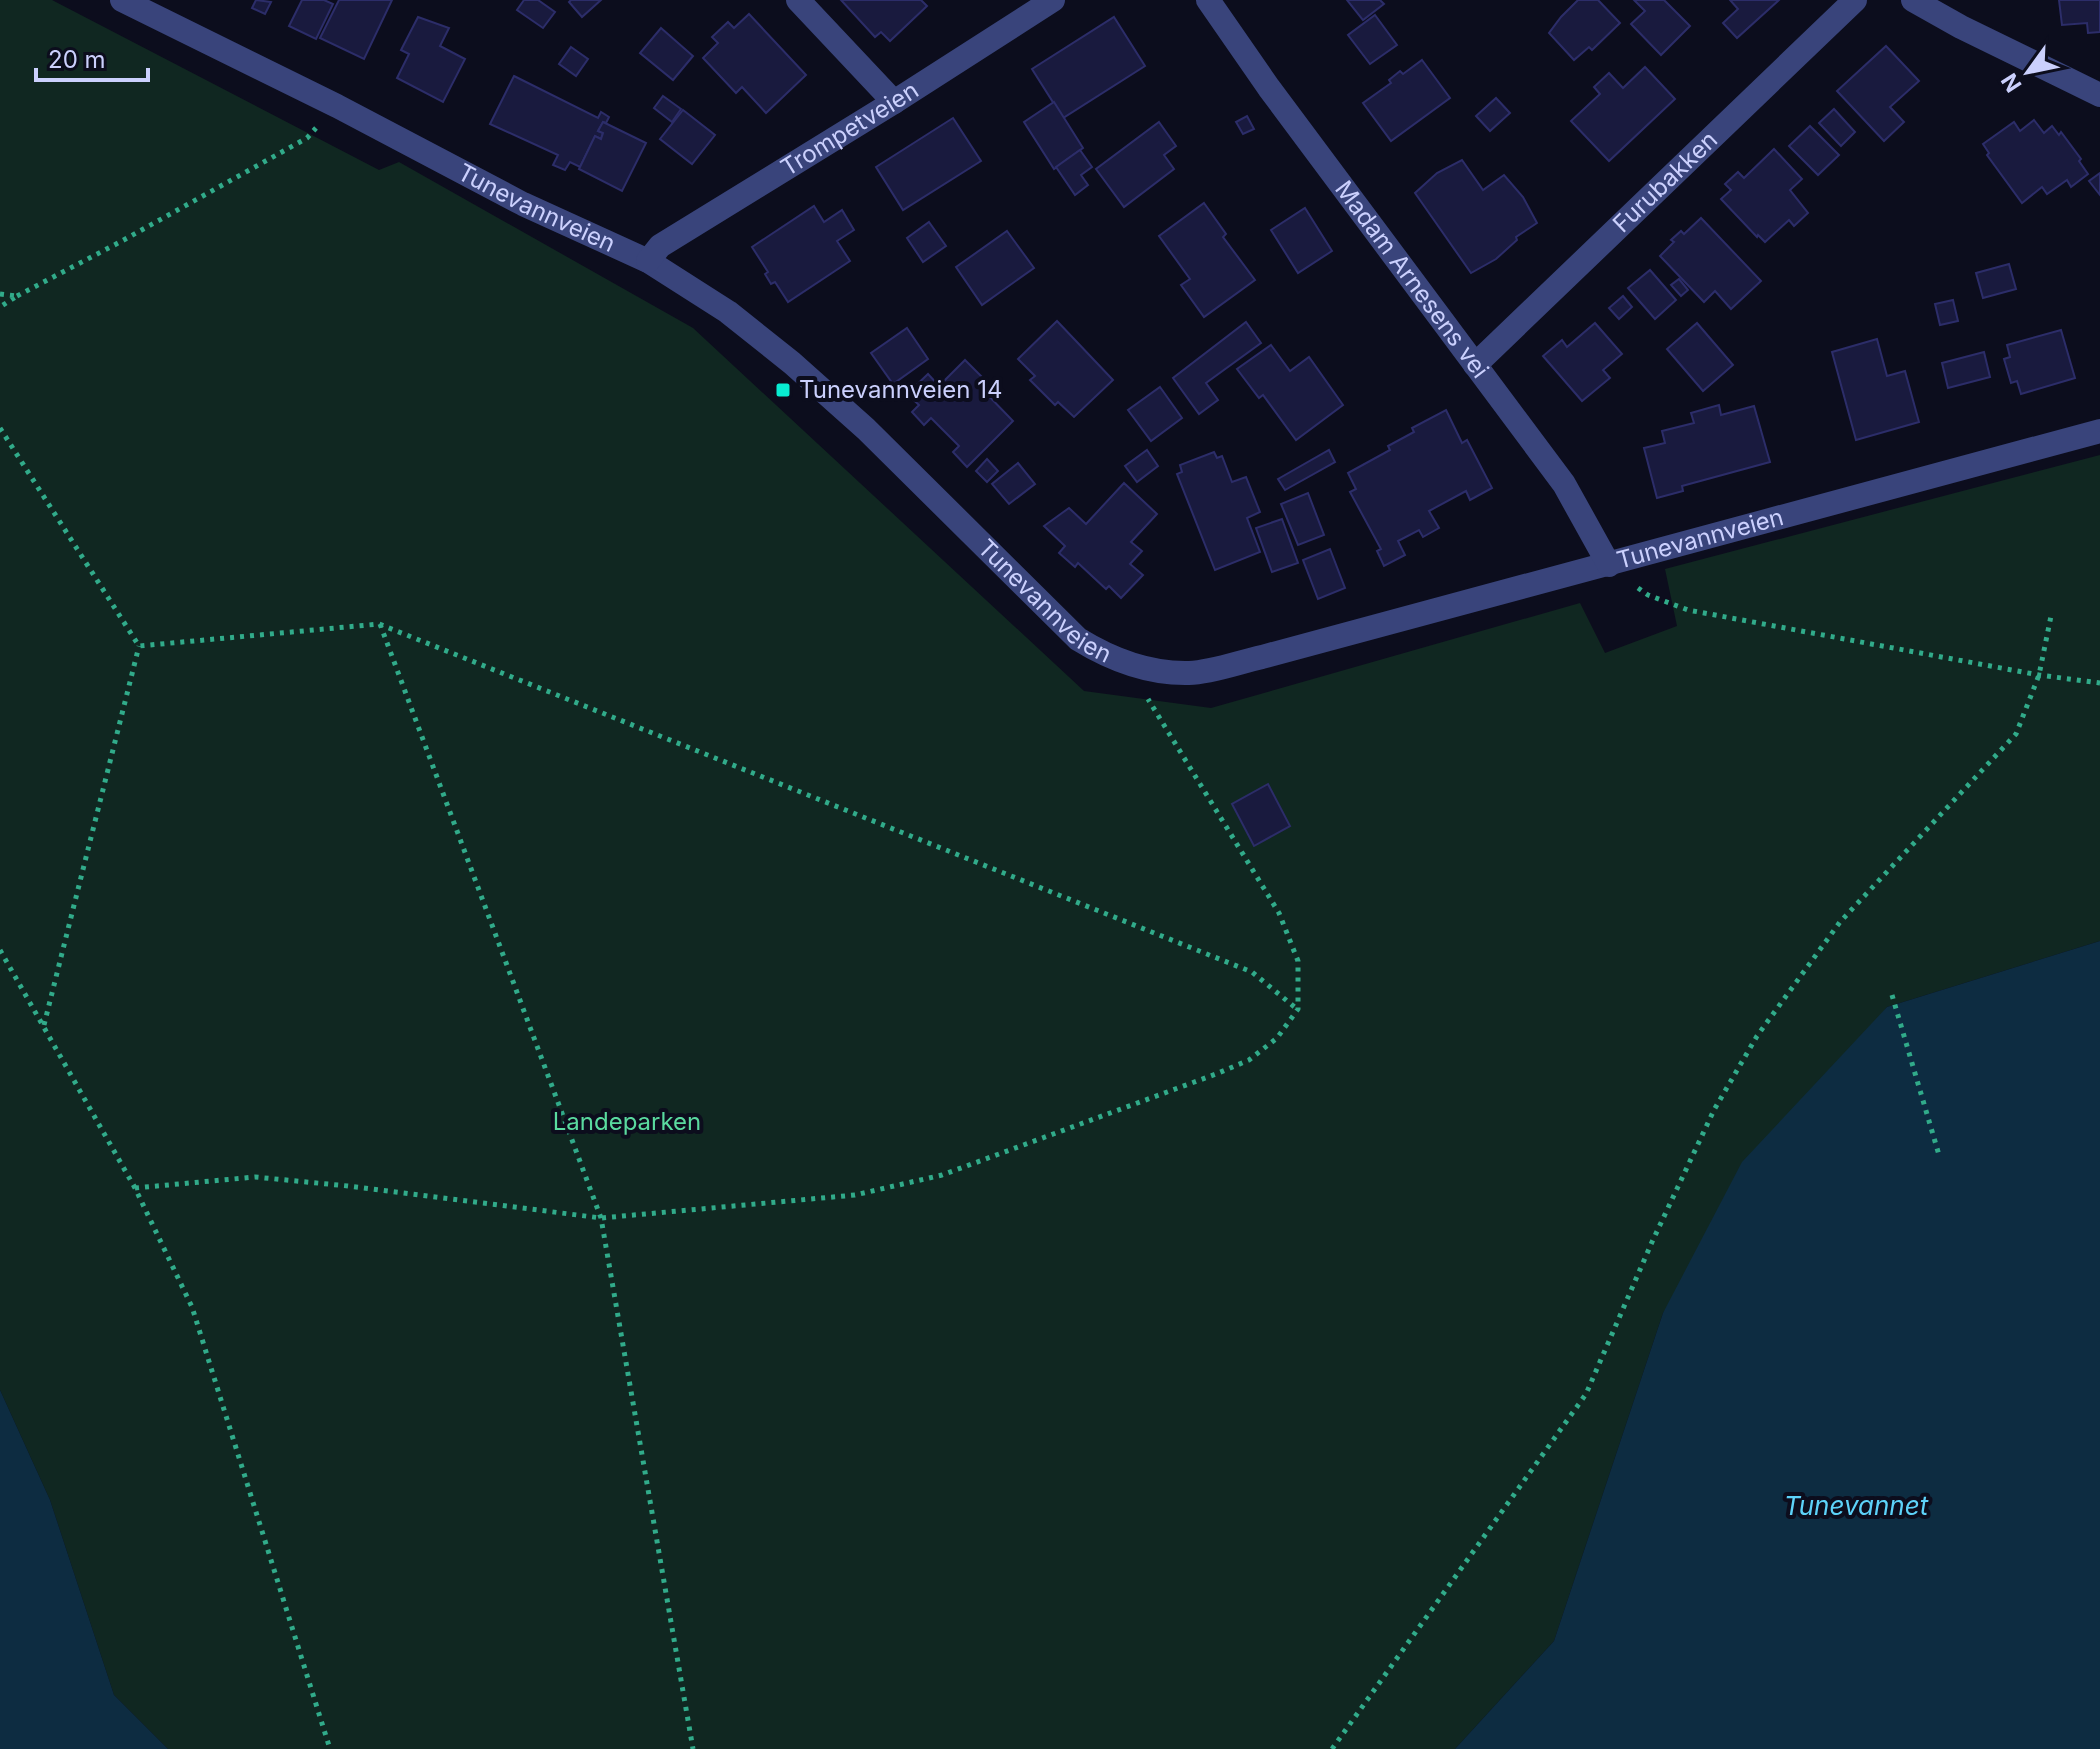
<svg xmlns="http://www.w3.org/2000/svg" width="2100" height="1749" font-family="Inter,sans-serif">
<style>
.green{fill:#102721}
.water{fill:#0d2c41}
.building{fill:#191a3e;stroke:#2c2d69;stroke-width:2}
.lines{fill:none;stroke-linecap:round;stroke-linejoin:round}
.path{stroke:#31ab8a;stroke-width:5;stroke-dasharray:4 6;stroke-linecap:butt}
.minor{stroke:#39447b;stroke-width:24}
.poi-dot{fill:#08ecd2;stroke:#0c0d1d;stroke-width:3}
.labels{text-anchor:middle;stroke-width:8;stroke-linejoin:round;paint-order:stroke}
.street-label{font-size:24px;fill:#cbd0fd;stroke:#0c0d1d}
.poi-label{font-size:24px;fill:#cbd0fd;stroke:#0c0d1d;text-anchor:start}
.park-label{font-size:24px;fill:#5ada9f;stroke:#0c0d1d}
.water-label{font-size:26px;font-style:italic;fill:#5dd2f9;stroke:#0c0d1d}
</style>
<rect width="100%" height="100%" fill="#0c0d1d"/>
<path class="green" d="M0,0h52l327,170 20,-8 294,166 391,363 127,17 369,-105 25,50 72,-27 -12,-57 435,-114v486l-213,66 -224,306 -109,328 -99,108h-1287l-54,-54 -64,-195 -50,-110z"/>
<g class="water">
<path d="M2100,941v808h-645l99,-108 109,-328 79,-151 145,-155z"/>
<path d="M0,1390l50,110 64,195 54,54h-168z"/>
</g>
<g class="building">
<path d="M256,0l15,2 -6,12 -13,-6z"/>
<path d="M302,0h22l9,4 -17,35 -27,-13z"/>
<path d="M339,0h53l-28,59 -44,-21z"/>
<path d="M524,0h14l17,12 -12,16 -26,-18z"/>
<path d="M571,0h30l-19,17 -13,-15z"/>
<path d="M841,0h80l6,6 -37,35 -9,-9 -6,5z"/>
<path d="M1347,0h33l4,4 -21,16z"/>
<path d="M1578,0h20l22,23 -28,27 -3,-3 -15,13 -25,-27 12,-16z"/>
<path d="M1634,0h30l26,26 -29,29 -30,-31 14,-13z"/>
<path d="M1730,0h49l-42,38 -14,-15 15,-14z"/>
<path d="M2059,0h41v32l-12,1 -1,-10 -25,2z"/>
<path d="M749,14l57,61 -40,38 -24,-26 -6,6 -33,-35 15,-15 -6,-6 16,-15 6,6z"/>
<path d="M1375,15l22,30 -27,19 -22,-29z"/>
<path d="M418,17l31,11 -9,18 25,13 -22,43 -46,-24 12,-24 -8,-4z"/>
<path d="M1114,17l31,49 -82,52 -31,-49z"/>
<path d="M661,28l32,28 -20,24 -33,-27z"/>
<path d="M1886,46l33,35 -29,26 14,15 -20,19 -47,-50z"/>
<path d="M571,47l17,12 -12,17 -17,-12z"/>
<path d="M1422,60l28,38 -59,43 -28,-38 28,-20 -2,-3 11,-9 3,3z"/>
<path d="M1645,67l30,32 -66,62 -38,-40 29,-27 -6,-7 15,-14 14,15z"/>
<path d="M514,76l84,42 3,-6 8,5 -3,6 -3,-1 -5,9 5,2 -2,6 -6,-3 -15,31 -10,-5 -5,8 -12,-5 5,-10 -68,-31z"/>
<path d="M663,96l18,13 -9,13 -18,-14z"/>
<path d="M1496,98l14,15 -20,18 -14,-15z"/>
<path d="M1054,102l29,46 -29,21 -30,-47z"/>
<path d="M1834,109l21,23 -14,14 -22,-23z"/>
<path d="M683,110l32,25 -23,29 -32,-25z"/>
<path d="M1247,116l7,13 -11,5 -7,-12z"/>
<path d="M953,118l28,43 -78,49 -27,-43z"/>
<path d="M2034,120l10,13 8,-7 7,9 2,-3 20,27 -2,2 9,13 -17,13 -4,-7 -20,14 -5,-7 -20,16 -35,-48 2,-2 -6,-9 31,-22 6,9z"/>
<path d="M603,122l43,21 -24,48 -43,-22 16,-33 6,3 2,-6 -5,-2z"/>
<path d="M1159,122l17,24 -12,9 10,14 -50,38 -28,-38z"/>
<path d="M1810,126l29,29 -21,20 -29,-29z"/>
<path d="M1774,149l28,30 -12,11 18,23 -14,13 -5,-6 -24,22 -7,-7 -1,2 -36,-38 10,-9 -6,-6 13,-12 6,6z"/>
<path d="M1080,150l12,17 -11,8 7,10 -13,10 -19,-28z"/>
<path d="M1462,160l21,30 21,-15 19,22 14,26 -21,14 1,3 -21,19 -25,14 -56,-80 22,-20z"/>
<path d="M2100,173v22l-11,-14z"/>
<path d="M1204,203l22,31 -3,3 32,43 -51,37 -23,-32 9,-6 -31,-43z"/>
<path d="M814,206l10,16 18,-12 12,20 -17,11 13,20 -62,41 -13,-20 -4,2 -6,-10 3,-2 -16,-25z"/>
<path d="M1305,208l27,43 -34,22 -27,-43z"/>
<path d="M1701,218l60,63 -30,28 -16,-18 -11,11 -44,-46 14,-14 -3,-2 10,-9 3,3z"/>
<path d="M929,222l17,24 -23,16 -16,-24z"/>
<path d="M1007,231l27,37 -52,37 -26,-38z"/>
<path d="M2009,264l7,25 -33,9 -7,-25z"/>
<path d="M1650,270l26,30 -21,19 -27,-31z"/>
<path d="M1679,279l9,11 -7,6 -10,-11z"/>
<path d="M1623,296l9,11 -13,12 -10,-11z"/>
<path d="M1953,300l5,21 -18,4 -5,-21z"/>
<path d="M1057,321l56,59 -39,37 -16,-15 -3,3 -25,-25 5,-4 -17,-17z"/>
<path d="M1246,322l15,21 -55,40 12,17 -19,14 -26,-36z"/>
<path d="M1595,323l27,31 -19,16 7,8 -28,23 -39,-45 19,-16 5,7z"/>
<path d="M1697,323l36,42 -30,26 -36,-42z"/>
<path d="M907,328l21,31 -35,25 -22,-31z"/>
<path d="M2061,330l14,48 -54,16 -4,-13 -6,2 -7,-24 6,-2 -3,-12z"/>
<path d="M1877,339l10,37 18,-5 14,51 -63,18 -24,-88z"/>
<path d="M1271,345l19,26 19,-14 34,48 -47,35 -33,-45 -4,3 -22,-29z"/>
<path d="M1984,352l6,25 -42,11 -6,-25z"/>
<path d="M965,360l21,21 -6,6 33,34 -46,46 -14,-15 6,-6 -28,-28 -7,7 -12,-13 7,-7 -12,-11 21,-20 11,12z"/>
<path d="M1160,387l22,31 -31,23 -23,-31z"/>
<path d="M1719,405l2,10 33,-9 16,56 -88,24 1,5 -26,7 -13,-50 21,-5 -3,-12 32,-8 -3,-10z"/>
<path d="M1446,410l16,33 5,-3 25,48 -22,12 -4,-9 -37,20 10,17 -16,9 -4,-7 -21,11 7,14 -21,11 -7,-15 4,-2 -31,-57 6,-3 -8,-16 42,-23 -2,-4 26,-14 -2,-4z"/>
<path d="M1147,450l11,16 -21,16 -12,-16z"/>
<path d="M1329,450l6,12 -50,28 -7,-11z"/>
<path d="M1214,452l3,6 5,-2 10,26 14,-5 14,35 -13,6 13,34 -45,18 -38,-96 5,-2 -2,-7z"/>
<path d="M987,459l11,12 -11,11 -11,-11z"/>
<path d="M1018,463l17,21 -26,20 -17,-20z"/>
<path d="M1124,483l33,31 -26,28 11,9 -12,13 13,11 -22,23 -12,-12 -3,3 -28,-26 -3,4 -16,-14 6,-7 -21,-20 25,-18 17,16z"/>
<path d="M1308,493l16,42 -26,10 -17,-41z"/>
<path d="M1282,519l16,44 -26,9 -16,-44z"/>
<path d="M1330,549l15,39 -27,11 -15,-39z"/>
<path d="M1268,784l22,42 -36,20 -22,-42z"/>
</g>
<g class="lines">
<g class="path">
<path d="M0,294l17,2 -17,11"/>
<path d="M17,296l103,-54 187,-104 9,-10"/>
<path d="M0,428l139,218 240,-22 873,348 45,37"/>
<path d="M1638,588l10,7 40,15 351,65 61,8"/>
<path d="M380,624l221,594 92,531"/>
<path d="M0,950l135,238 57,119 138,442"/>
<path d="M1892,995l47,160"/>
<path d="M44,1025l95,-379"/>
<path d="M135,1188l120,-11 93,9 253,32 254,-23 87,-20 274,-101 33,-14 28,-22 21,-29v-48l-19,-48 -131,-214"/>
<path d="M1332,1749l254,-355 66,-152 62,-132 43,-74 83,-114 176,-188 23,-59 12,-59"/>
</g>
<g class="minor">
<path id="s1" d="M122,0l215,106 186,98 125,57 80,51 64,51 74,66 212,210c34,21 71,35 111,34 24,-1 50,-11 73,-16l838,-226"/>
<path d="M798,0l96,102"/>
<path id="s2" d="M1208,0l61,88 295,396 45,81"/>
<path d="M1913,0l48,27 139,68"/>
<path id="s3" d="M648,261l12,-15 234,-144 159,-102"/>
<path id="s4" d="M1475,365l380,-365"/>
</g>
</g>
<rect class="poi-dot" x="775" y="382" width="16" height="16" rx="4"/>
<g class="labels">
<g class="street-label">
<text dy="8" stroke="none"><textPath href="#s3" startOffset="242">Trompetveien</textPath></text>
<text dy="8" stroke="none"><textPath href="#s4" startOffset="264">Furubakken</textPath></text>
<text dy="8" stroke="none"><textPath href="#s1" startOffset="464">Tunevannveien</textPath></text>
<text dy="8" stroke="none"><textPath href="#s2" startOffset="346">Madam Arnesens vei</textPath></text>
<text dy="8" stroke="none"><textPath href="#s1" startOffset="1808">Tunevannveien</textPath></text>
<text dy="8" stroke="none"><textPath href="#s1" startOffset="1112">Tunevannveien</textPath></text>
</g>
<g class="poi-label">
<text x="799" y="398">Tunevannveien 14</text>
</g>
<g class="park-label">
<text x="627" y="1130">Landeparken</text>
</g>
<g class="water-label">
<text x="1856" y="1515">Tunevannet</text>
</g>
</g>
<g transform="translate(2028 72) rotate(237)" stroke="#0c0d1d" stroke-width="6" paint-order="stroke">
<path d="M0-6L14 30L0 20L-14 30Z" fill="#cbd0fd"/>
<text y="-12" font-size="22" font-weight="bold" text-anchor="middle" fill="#cbd0fd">N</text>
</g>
<path d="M36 68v12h112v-12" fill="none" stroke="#cbd0fd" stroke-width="4"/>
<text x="48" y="68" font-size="24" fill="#cbd0fd" stroke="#0c0d1d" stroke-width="6" paint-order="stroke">20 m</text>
</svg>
